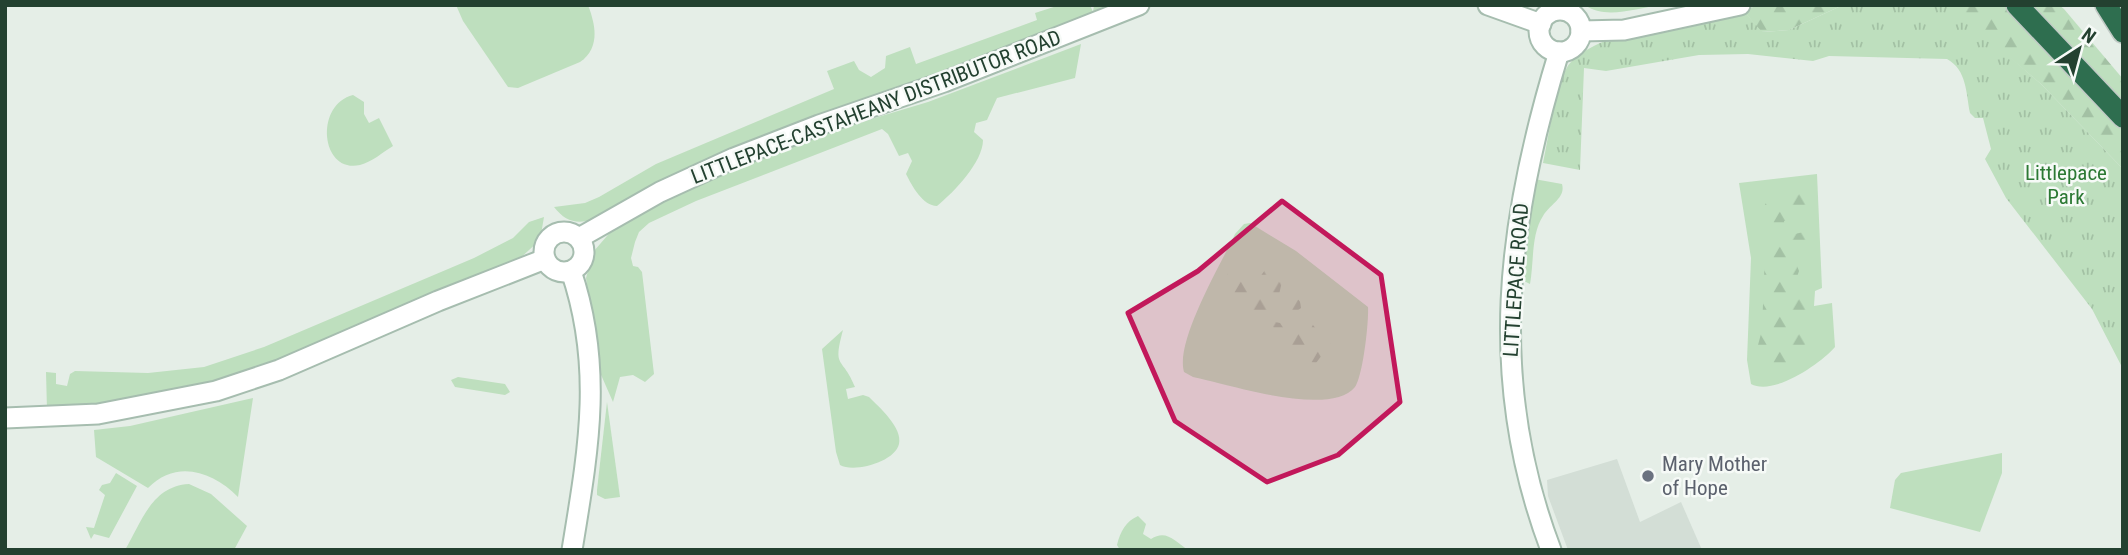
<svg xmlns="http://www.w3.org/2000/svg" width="2128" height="555" font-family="'Roboto Condensed',sans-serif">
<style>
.built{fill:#d3ded6}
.green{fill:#bedfbe}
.forest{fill:url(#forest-firs)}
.park{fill:url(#park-tufts)}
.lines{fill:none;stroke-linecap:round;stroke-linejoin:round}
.secondary-casing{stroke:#a6bdaf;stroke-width:23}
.highway-casing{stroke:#c1cac5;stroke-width:24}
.secondary{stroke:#fff;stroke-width:19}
.highway{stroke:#2e6e4f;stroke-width:21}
.marked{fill:#c2185b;fill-opacity:0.2;stroke:#c2185b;stroke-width:5;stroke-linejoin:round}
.worship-dot{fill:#6b7280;stroke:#f6faf7;stroke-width:2.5}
.labels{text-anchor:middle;stroke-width:5;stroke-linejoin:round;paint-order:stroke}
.street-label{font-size:21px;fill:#234130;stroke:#f6faf7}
.park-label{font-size:21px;fill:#2c7934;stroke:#f6faf7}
.worship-label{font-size:21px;fill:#5b616d;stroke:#f6faf7;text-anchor:start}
</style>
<defs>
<pattern id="forest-firs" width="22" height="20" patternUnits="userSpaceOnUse" patternTransform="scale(1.75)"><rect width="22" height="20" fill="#bedfbe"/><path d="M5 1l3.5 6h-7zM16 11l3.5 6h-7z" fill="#a3c1a4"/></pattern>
<pattern id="park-tufts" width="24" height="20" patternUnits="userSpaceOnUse" patternTransform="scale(1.75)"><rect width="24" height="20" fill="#bedfbe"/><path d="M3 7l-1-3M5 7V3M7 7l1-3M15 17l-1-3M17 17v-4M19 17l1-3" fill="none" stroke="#a3c1a4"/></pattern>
</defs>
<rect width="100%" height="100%" fill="#e5eee7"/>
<path class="built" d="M1617,459l23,63 41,-20 21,48h-134l-20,-54 -1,-16z"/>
<g class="green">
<path d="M456,5h132c8,21 12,43 -8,57l-62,26 -10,-1 -45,-66z"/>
<path d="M1060,5h30l3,7 1,-7h18c-122,53 -249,91 -372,142 -50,21 -99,49 -148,73 -17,4 -27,1 -38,-13l31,-4 14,-6 57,-33 178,-75 -7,-18 27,-10 5,9 12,7 14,-9 1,-12 24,-9 6,17 121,-44 -2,-7z"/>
<path d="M1585,5h75c-23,3 -55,15 -75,0z"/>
<path d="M1081,44l-6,34 -78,20 -10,22 -11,3 -2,9 9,8c0,22 -29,52 -46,66 -14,0 -25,-20 -31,-32l6,-13 -4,-8 -9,3 -11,-22 -6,-5 -186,72 -47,22 -10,9 -4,10 -4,16 2,8 5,1 4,5 12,102 -9,8 -12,-7 -13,2 -7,25 -15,-34 -12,-90 8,-27 19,-22 70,-40 95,-42 150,-45z"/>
<path d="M353,95l11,7v12l5,9 10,-5 14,28c-10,6 -21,16 -33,19 -39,9 -46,-60 -7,-70z"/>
<path d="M1817,174l5,114 -7,3 -1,15 18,-3 3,44c-15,17 -61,49 -84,37l-4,-24 4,-102 -12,-75z"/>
<path d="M1534,179l28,5c4,14 -12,20 -19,32 -12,18 -9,47 -13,68l-12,-6z"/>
<path d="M544,217l-4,23 -23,21 -275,114 -104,27 -91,8 -1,-38 10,1v11l11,2 3,-12 5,-3 73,2 56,-6 60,-20 210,-89 39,-20 16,-16z"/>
<path d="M1250,223l46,28 72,56c1,14 -5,69 -13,80 -25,31 -127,-3 -162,-10l-9,-5c-9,-31 37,-108 51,-138l9,-10z"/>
<path d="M843,330c-11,40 0,26 12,57l-9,2 2,10 15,-4 6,2c10,10 34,31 30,47 -4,18 -45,29 -59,21l-4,-13 -14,-103z"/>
<path d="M458,377l47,7 5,8 -5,3 -50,-8 -4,-7z"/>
<path d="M253,398l-15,99c-25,-26 -62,-38 -90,-9l-52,-31 -2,-27 36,-4z"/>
<path d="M607,402l13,95 -15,2 -8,-4v-5z"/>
<path d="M2002,453v20l-22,59 -90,-24 5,-28 6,-7z"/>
<path d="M116,473l21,13 -28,52 -15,-4 -3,5 -5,-12 8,1 11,-33 -6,-5 3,-5 8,-2z"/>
<path d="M189,484l22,10 36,32 -13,24h-109c17,-29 27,-64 64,-66z"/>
<path d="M1138,516l8,8 -3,10 8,5c15,-10 24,2 37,11h-68l-3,-5c3,-13 9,-24 21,-29z"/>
</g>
<g class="forest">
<path d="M1760,5h83l-54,25 -28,2 -18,-22z"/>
<path d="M1947,5h62l114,122v42l-82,-85z"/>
<path d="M2024,5h35l5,4 59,70v30z"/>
<path d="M1798,183l11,12 3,10 -17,13 -11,3 2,15 22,-5 -1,22 -11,10 3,8 -4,12 12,1 -1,34 5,15 -18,37 -29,1 -4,-7 3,-16 -5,-3 4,-15 3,-78 6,-17 -6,-10v-21z"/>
<path d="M1251,260l3,11 -12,7 4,9 8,-2 14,-19h12l3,11 -5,22 11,-7 11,9 1,7 -11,8 -9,-3 -1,-7 -10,15 10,2 6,9 7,1 9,-19c12,9 16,21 29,29l-15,20 -17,-2 -6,3 2,-12 -11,-7 -11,-18 -10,-2 -4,-10h-11l-4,-6 11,-3 -3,-14 -12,19 -12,1v-13l4,-6 -10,4 -3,-12 11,-1 -3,-12z"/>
</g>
<path class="park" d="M1843,5l110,2 88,77 82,85v200l-31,-60 -86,-111 -21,-39 6,-10 -8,-31h-8l-5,-5c-4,-20 -3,-43 -23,-54l-118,-3 -16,5 -65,-7 -49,1 -93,16 -22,-3 -4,102 -37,-7c5,-22 14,-88 28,-101 10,-11 25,-17 38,-23l134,-29 19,22 27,-2z"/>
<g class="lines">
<defs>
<g id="secondary">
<path d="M1488,5l53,19"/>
<circle cx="1560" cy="31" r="21"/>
<path d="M1581,31l43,-1 116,-25"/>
<circle cx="564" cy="252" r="20"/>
<path d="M579,238l81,-46 74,-34 85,-33 125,-43 195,-77"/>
<path d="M571,271c33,97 17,181 1,279"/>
<path d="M5,418l93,-4 118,-23 63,-21 159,-69 107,-42"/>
<path d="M1551,550c-65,-171 -44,-329 8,-498"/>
</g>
<g id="highway">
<path d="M2017,5l106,112"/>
<path d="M2106,5l17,27"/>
</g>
</defs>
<use href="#secondary" class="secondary-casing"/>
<use href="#highway" class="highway-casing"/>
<use href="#secondary" class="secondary"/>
<use href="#highway" class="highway"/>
</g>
<path class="marked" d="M1282,201l99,74 19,127 -62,53 -71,27 -92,-61 -47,-108 70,-42z"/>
<circle class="worship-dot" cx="1648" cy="476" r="7"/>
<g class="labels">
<g class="street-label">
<text transform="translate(876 107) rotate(-21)" y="7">LITTLEPACE-CASTAHEANY DISTRIBUTOR ROAD</text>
<text transform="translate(1516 280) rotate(-86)" y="7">LITTLEPACE ROAD</text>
</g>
<g class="park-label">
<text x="2066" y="180">Littlepace<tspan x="2066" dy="24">Park</tspan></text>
</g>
<g class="worship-label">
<text x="1662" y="471">Mary Mother<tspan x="1662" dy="24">of Hope</tspan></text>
</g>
</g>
<rect width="2128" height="555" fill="none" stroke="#234130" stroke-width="14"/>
<g transform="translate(2079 49) rotate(36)" stroke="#f6faf7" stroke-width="5" paint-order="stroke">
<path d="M0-5L12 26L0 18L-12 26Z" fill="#234130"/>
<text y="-10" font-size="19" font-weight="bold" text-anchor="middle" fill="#234130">N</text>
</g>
</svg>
